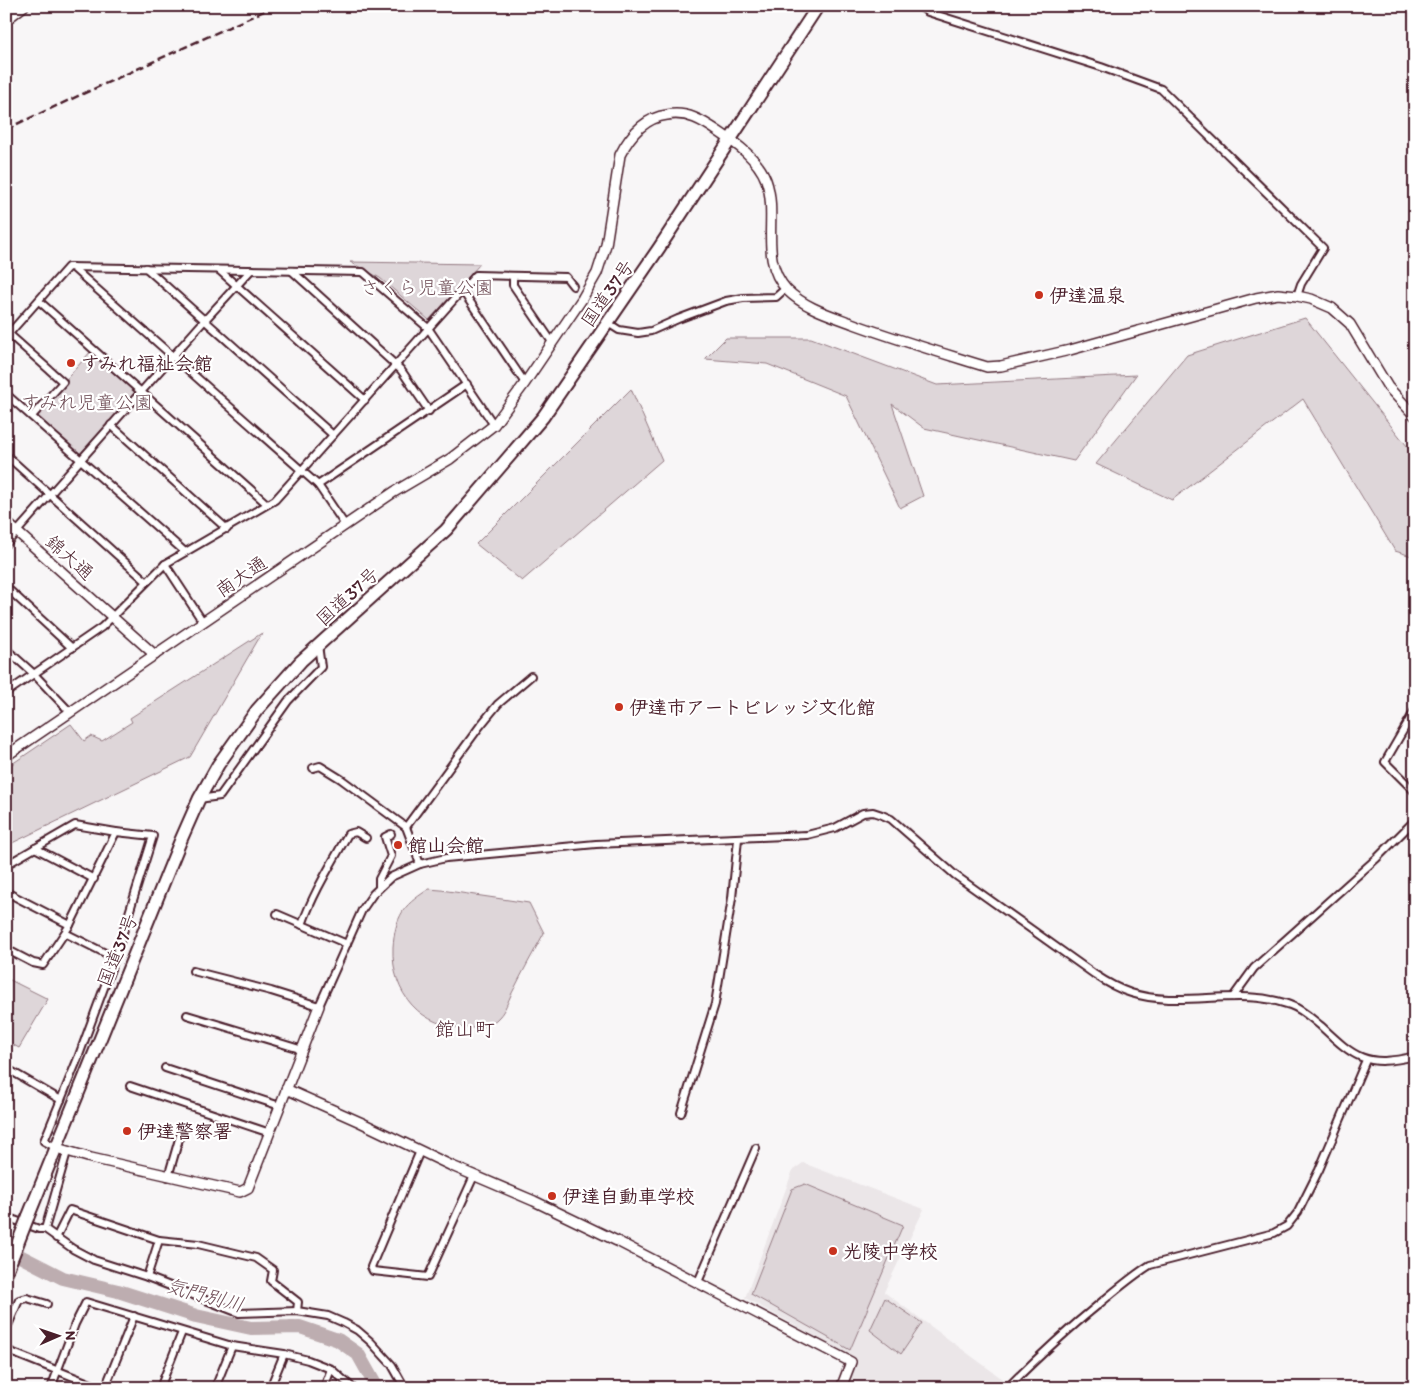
<svg xmlns="http://www.w3.org/2000/svg" width="1421" height="1394" font-family="Itim,'Klee One',sans-serif">
<style>
.built{fill:#ebe6e8}
.green{fill:#ded6d9;stroke:#947a82}
.lines{fill:none;stroke-linecap:round;stroke-linejoin:round}
.river{stroke:#bdadb0;stroke-width:14}
.street-casing{stroke:#4a1f2b;stroke-width:10}
.secondary-casing{stroke:#4a1f2b;stroke-width:12}
.highway-casing{stroke:#4a1f2b;stroke-width:15}
.street{stroke:#fff;stroke-width:6}
.secondary{stroke:#fff;stroke-width:9}
.highway{stroke:#fff;stroke-width:11}
.rail{stroke:#4a1f2b;stroke-width:2.5;stroke-dasharray:8 4;stroke-linecap:butt}
.highway-bridge-casing{stroke:#4a1f2b;stroke-width:15;stroke-linecap:butt}
.highway-bridge{stroke:#fff;stroke-width:11}
.poi-dot{fill:#c8321e;stroke:#fff;stroke-width:2}
.labels{text-anchor:middle;stroke-width:4.5;stroke-linejoin:round;paint-order:stroke}
.park-label{font-size:19px;fill:#6f4d56;stroke:#fff}
.street-label{font-size:19px;fill:#4a1f2b;stroke:#fff}
.poi-label{font-size:19px;font-weight:bold;fill:#4a1f2b;stroke:#fff;text-anchor:start}
.neighbourhood-label{font-size:20px;fill:#4a1f2b;stroke:#fff}
.water-label{font-size:20px;font-style:italic;fill:#72515a;stroke:#fff}
</style>
<rect width="100%" height="100%" fill="#f8f6f7"/>
<filter id="ink" filterUnits="userSpaceOnUse"><feTurbulence type="fractalNoise" baseFrequency=".02" numOctaves="2"/><feDisplacementMap in="SourceGraphic" scale="10" xChannelSelector="R" yChannelSelector="G"/><feConvolveMatrix kernelMatrix="1 2 1 2 8 2 1 2 1" color-interpolation-filters="sRGB"/></filter>
<g filter="url(#ink)">
<path class="built" d="M803,1163l121,46 -40,83 120,88 -7,8h-150l10,-29 -112,-61 48,-128z"/>
<g class="green">
<path d="M350,262l130,2 -51,56 -49,-42z"/>
<path d="M1305,318l110,138v101l-20,-6 -92,-152 -131,101 -76,-36 91,-109z"/>
<path d="M726,338h85l126,47 199,-10 -62,86 -150,-33 -32,-24 31,92 -23,12 -54,-112 -79,-32 -62,-5z"/>
<path d="M91,351l44,38 1,4 -58,63 -43,-41z"/>
<path d="M631,389l31,71 -140,121 -46,-37z"/>
<path d="M262,633l-72,124 -184,89v-78l65,-44 13,17 7,-5 11,5 30,-19 -2,-4z"/>
<path d="M429,889l12,1 88,13 15,30c-11,20 -22,40 -32,60 -4,8 -7,18 -13,24 -8,9 -19,11 -31,11 -47,0 -77,-34 -75,-81 1,-13 3,-25 10,-36 6,-9 17,-16 26,-22z"/>
<path d="M6,978l42,21 -29,49 -13,-7z"/>
<path d="M805,1184l98,41 -53,125 -99,-56 41,-105z"/>
<path d="M885,1298l37,25 -21,31 -31,-24z"/>
</g>
<g class="lines">
<path class="river" d="M6,1249l57,29 55,13 78,25 55,12 49,-1 38,13 20,14 19,34"/>
<defs>
<g id="street">
<path d="M919,6l9,6 173,55 60,22 162,159 -22,36 -4,12"/>
<path d="M72,267l246,218 27,40"/>
<path d="M146,268l187,167"/>
<path d="M219,270l146,130"/>
<path d="M292,271l109,99 28,41"/>
<path d="M513,276v9l39,57"/>
<path d="M462,290l63,93"/>
<path d="M39,301l228,203"/>
<path d="M608,323l11,7 19,3 13,-2 27,-12 48,-18 17,-3 33,-1 10,-9"/>
<path d="M9,334l54,48 -31,34"/>
<path d="M6,337l62,-70 295,5 65,56 66,97"/>
<path d="M6,394l179,158"/>
<path d="M111,425l116,104"/>
<path d="M6,455l140,126"/>
<path d="M318,485l149,-101"/>
<path d="M6,544l198,-223 47,-51"/>
<path d="M165,564l38,58"/>
<path d="M6,587l66,61"/>
<path d="M6,649l28,25 36,38"/>
<path d="M6,693l96,-66 63,-63 110,-64 201,-225 90,2 7,9"/>
<path d="M1415,710l-30,52 30,30"/>
<path d="M313,768l7,-2 21,13 65,48 14,37"/>
<path d="M199,799l21,-3 68,-95 33,-34 -3,-22"/>
<path d="M406,827l74,-101 18,-22 33,-28"/>
<path d="M35,848l59,31"/>
<path d="M6,865l69,-40 41,7 -46,93 -27,40 -10,-2 -27,-14"/>
<path d="M379,888v-9l12,-23 -6,-19 6,-3"/>
<path d="M6,892l64,33"/>
<path d="M277,914l70,30"/>
<path d="M302,925c11,-32 30,-62 46,-91l8,-2 10,6"/>
<path d="M115,958l38,-122 -37,-4"/>
<path d="M193,971l78,20 48,15 43,-96 11,-16 18,-17 29,-13 26,-6 150,-14 211,-9 28,-7 28,-15 10,-1 9,3 9,4 64,56 139,99c12,8 24,15 37,19 51,16 108,-7 159,12 12,4 21,13 31,21 34,32 45,42 94,30"/>
<path d="M1233,997l21,-29 123,-110 38,-38"/>
<path d="M187,1015l116,35"/>
<path d="M6,1068l55,32"/>
<path d="M165,1068l115,38"/>
<path d="M130,1086l140,47"/>
<path d="M681,1113l34,-109 17,-106 6,-59"/>
<path d="M57,1148l-13,-7 34,-83 37,-100 -50,-25"/>
<path d="M420,1151l-49,116 2,4 55,6 46,-101"/>
<path d="M67,1152l-22,77 28,20 21,11 53,17 92,36 58,-2 31,5 16,7 13,7 14,12 21,23 13,23"/>
<path d="M168,1177l13,-45"/>
<path d="M6,1217l33,12h6"/>
<path d="M56,1238l14,-28 89,30 -12,37"/>
<path d="M159,1240l39,4 58,14 17,12 -2,11 27,21 -1,9"/>
<path d="M698,1282l58,-134"/>
<path d="M6,1330l13,-30 8,-2 20,6"/>
<path d="M6,1350l95,38"/>
<path d="M51,1388l24,-64 11,-22 146,44 52,8 24,6 23,9 22,19"/>
<path d="M105,1388l29,-72"/>
<path d="M160,1388l22,-56"/>
<path d="M215,1388l17,-42"/>
<path d="M270,1388l14,-34"/>
<path d="M324,1388l7,-19"/>
<path d="M1007,1388c29,-29 59,-57 91,-83 17,-14 33,-28 52,-40l124,-32 13,-7 11,-14 21,-42 47,-110"/>
</g>
<g id="secondary">
<path d="M6,20l18,-14"/>
<path d="M6,522l149,133"/>
<path d="M6,756l388,-264 56,-33 44,-34 31,-42 57,-84 15,-26 9,-28 14,-90c10,-20 24,-37 47,-40 20,-4 36,6 52,17 18,12 39,27 47,48 13,36 -8,79 21,110 18,18 43,25 67,34 44,16 88,29 133,43l14,-1 69,-16 186,-52 22,-4 19,2 14,3 21,9 18,16 38,63 27,29"/>
<path d="M286,1089l74,33 92,44 82,35 83,40 234,121 -10,26"/>
<path d="M57,1148l34,10 149,34 8,-4 71,-182"/>
</g>
<path id="highway" d="M28,1217l152,-375 19,-43 19,-34 39,-55 44,-49 145,-131 97,-113 116,-169 159,-242"/>
</defs>
<use href="#street" class="street-casing"/>
<use href="#secondary" class="secondary-casing"/>
<use href="#highway" class="highway-casing"/>
<use href="#street" class="street"/>
<use href="#secondary" class="secondary"/>
<use href="#highway" class="highway"/>
<path class="rail" d="M6,129l269,-123"/>
<defs>
<path id="highway-bridge" d="M6,1273l22,-56"/>
</defs>
<use href="#highway-bridge" class="highway-bridge-casing"/>
<use href="#highway-bridge" class="highway-bridge"/>
</g>
</g>
<g class="poi-dot">
<circle cx="1039" cy="295" r="5"/>
<circle cx="71" cy="363" r="5"/>
<circle cx="619" cy="707" r="5"/>
<circle cx="398" cy="845" r="5"/>
<circle cx="127" cy="1131" r="5"/>
<circle cx="552" cy="1196" r="5"/>
<circle cx="833" cy="1251" r="5"/>
</g>
<g class="labels">
<g class="park-label">
<text x="427" y="294">さくら児童公園</text>
<text x="87" y="409">すみれ児童公園</text>
</g>
<g class="street-label">
<text transform="translate(607 293) rotate(-55)" y="7">国道37号</text>
<text transform="translate(70 557) rotate(42)" y="7">錦大通</text>
<text transform="translate(241 576) rotate(-34)" y="7">南大通</text>
<text transform="translate(347 596) rotate(-42)" y="7">国道37号</text>
<text transform="translate(117 950) rotate(-68)" y="7">国道37号</text>
</g>
<g class="poi-label">
<text x="1049" y="302">伊達温泉</text>
<text x="81" y="370">すみれ福祉会館</text>
<text x="629" y="714">伊達市アートビレッジ文化館</text>
<text x="408" y="852">館山会館</text>
<text x="137" y="1138">伊達警察署</text>
<text x="562" y="1203">伊達自動車学校</text>
<text x="843" y="1258">光陵中学校</text>
</g>
<g class="neighbourhood-label">
<text x="465" y="1036">館山町</text>
</g>
<g class="water-label">
<text transform="translate(205 1295) rotate(15)" y="7">気門別川</text>
</g>
</g>
<rect width="1421" height="1394" fill="none" stroke="#fff" stroke-width="25"/>
<rect x="12" y="12" width="1396" height="1369" fill="none" stroke="#4a1f2b" stroke-width="2" filter="url(#ink)"/>
<g transform="translate(58 1336) rotate(88)" stroke="#ffffff" stroke-width="4" paint-order="stroke">
<path d="M0-4L9 19L0 12L-9 19Z" fill="#4a1f2b"/>
<text y="-8" font-size="14" font-weight="bold" text-anchor="middle" fill="#4a1f2b">N</text>
</g>
</svg>
